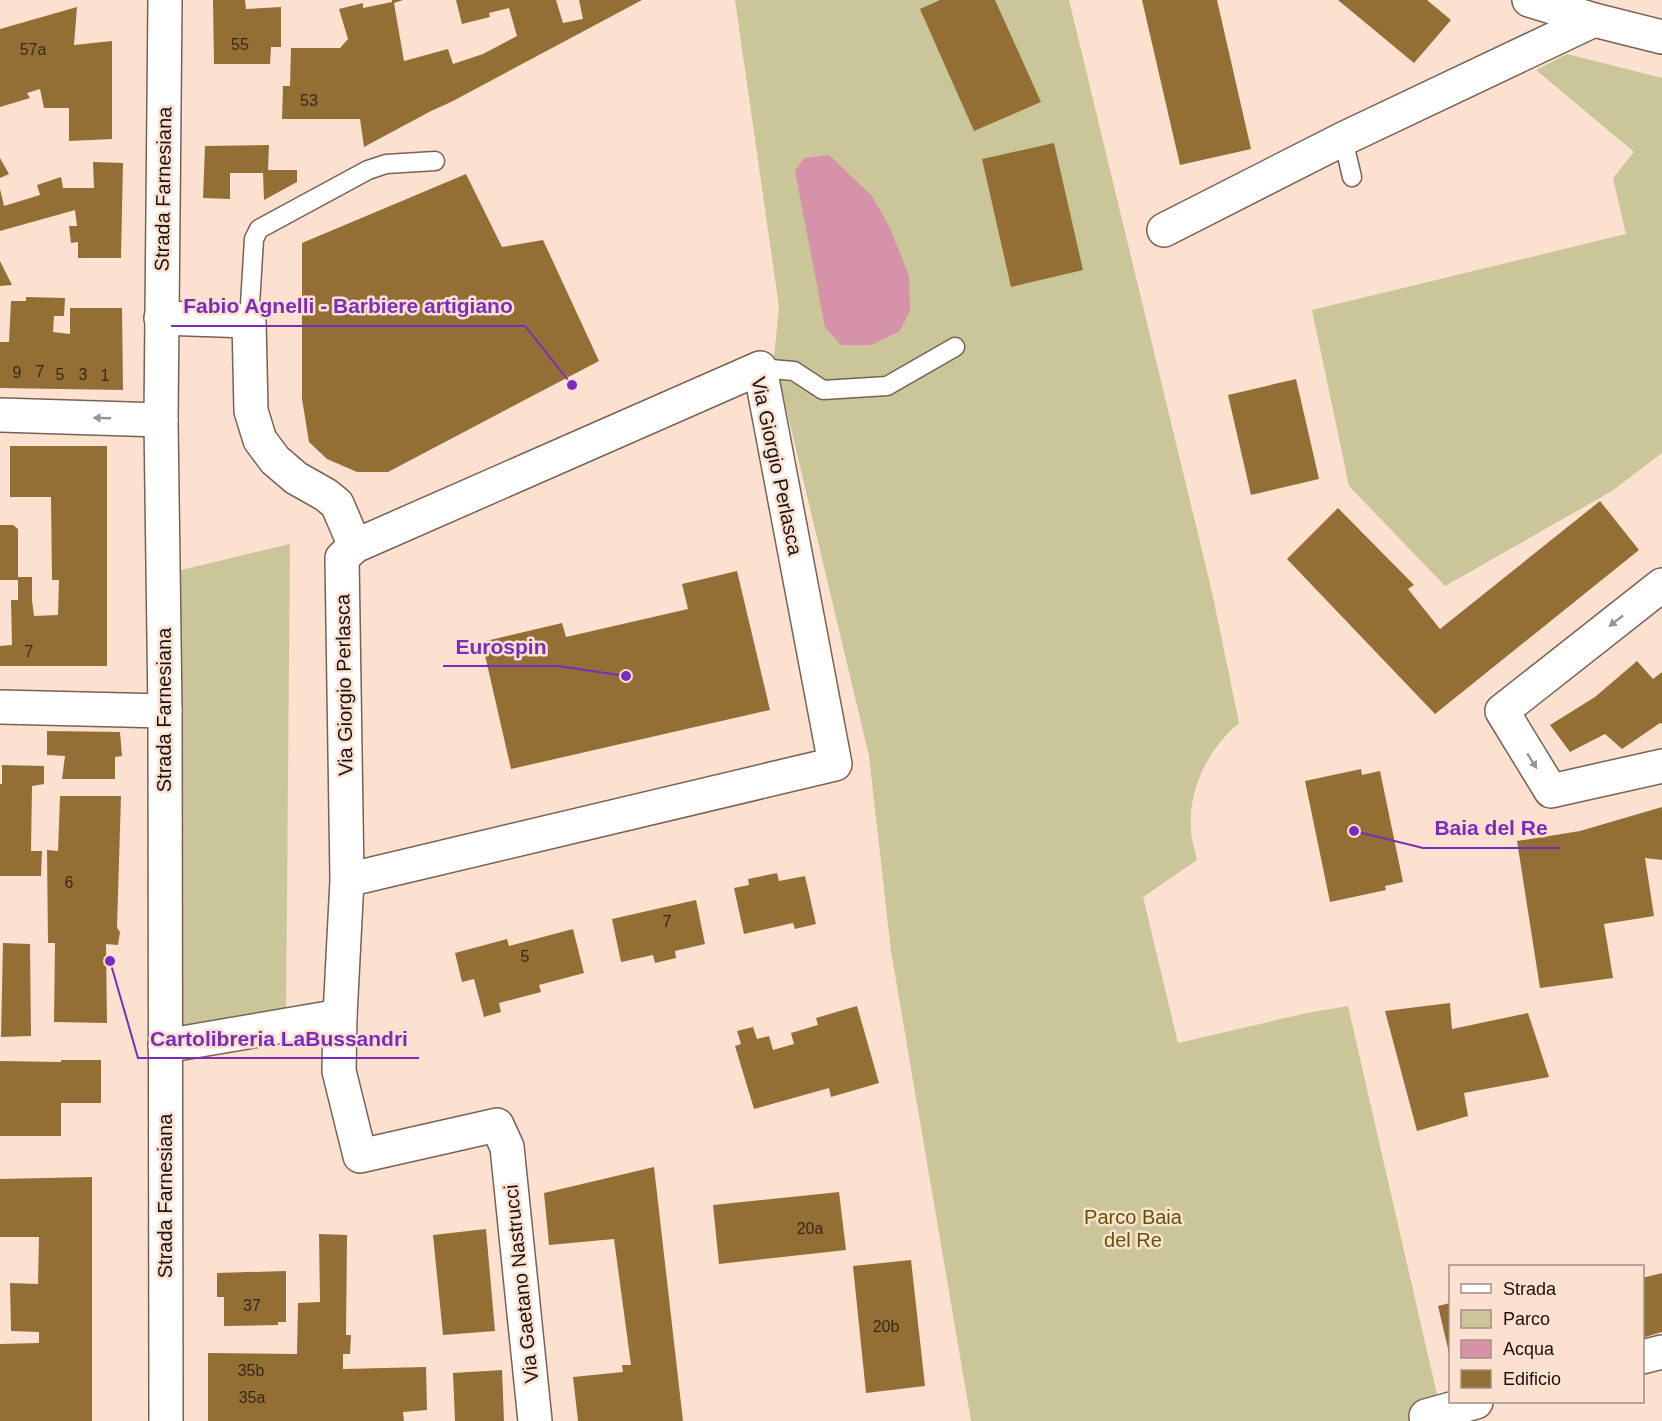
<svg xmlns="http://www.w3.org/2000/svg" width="1662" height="1421" font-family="Helvetica,sans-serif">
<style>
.green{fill:#cac69a}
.water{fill:#d692a8}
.building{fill:#936f36}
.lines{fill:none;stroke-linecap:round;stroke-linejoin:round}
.service-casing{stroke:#796154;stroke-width:21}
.minor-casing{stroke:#796154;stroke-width:36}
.tertiary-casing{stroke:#796154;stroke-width:36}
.service{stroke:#fff;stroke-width:18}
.minor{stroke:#fff;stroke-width:33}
.tertiary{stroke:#fff;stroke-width:33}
.oneway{fill:#989492}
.labels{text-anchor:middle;stroke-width:5;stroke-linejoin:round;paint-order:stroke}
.number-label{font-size:16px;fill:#392916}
.street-label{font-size:20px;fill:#1b120c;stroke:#fce1d1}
.park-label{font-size:20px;fill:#5e5601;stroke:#fce1d1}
.leader{fill:none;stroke:#7b2cbf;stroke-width:2}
.callout-dot{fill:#7b2cbf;stroke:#fce1d1;stroke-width:2}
.callout-label{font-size:21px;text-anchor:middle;font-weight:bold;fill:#7b2cbf;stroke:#fce1d1;stroke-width:5;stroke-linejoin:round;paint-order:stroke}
</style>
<rect width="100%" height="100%" fill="#fce1d1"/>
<g class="green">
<path d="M735,0h334l143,592 27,131c-30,25 -51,65 -48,106 0,10 4,21 6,31l-54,37 35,146 129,-30 41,-7 95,415h-472l-80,-470 -22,-195 -95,-399 5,-50z"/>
<path d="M1567,54l95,24v375l-50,38 -167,95 -96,-100 -37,-176 314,-76 -13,-56 21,-26 -98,-82z"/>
<path d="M290,544l-4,476 -106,18 -3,-467z"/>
</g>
<path class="water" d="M829,155l43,41 18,32 19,48 1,34 -10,21 -29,14h-30l-16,-18 -30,-156 9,-13z"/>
<g class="building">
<path d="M213,0h32l1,9 35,-2v40h-10l-1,17h-56z"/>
<path d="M392,0h11l-9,3 10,58 44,-12 5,15 30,-10 34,-18 -8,-28 -20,5 1,4 -28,7 -6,-24h100l7,23 20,-4 -4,-19h63l-191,102 -20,9 -67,36 -4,-28h-78l1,-33h7l1,-38h49l8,-9 -9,-30 24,-6v5l29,-6z"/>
<path d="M940,0h55l46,102 -67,29 -54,-122z"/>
<path d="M1142,0h75l34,149 -71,16z"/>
<path d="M1338,0h89l24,20 -37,43z"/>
<path d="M77,7l-3,38 38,-4v98l-43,2v-33h-25l-4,-19 -13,4 3,5 -30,9v-78z"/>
<path d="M1054,143l29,127 -72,17 -29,-128z"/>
<path d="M269,145l-1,25h29v12l-33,18 -1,-27h-33v26l-27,-1 2,-52z"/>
<path d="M0,158l9,16 -9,4z"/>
<path d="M93,162l30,1 -2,95h-43v-16l-7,1 -2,-17h8l-2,-16 -75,21v-42l4,17 36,-11 -3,-10 24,-8 2,11h31z"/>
<path d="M466,174l36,73 41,-7 56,121 -211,111h-31l-30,-13 -18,-17 -7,-43v-156z"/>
<path d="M0,261l12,24 -12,1z"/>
<path d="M26,297l39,1 -1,18h-10l-1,16 17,2v-26h52l1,82 -123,-2v-46h9l2,-41h15z"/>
<path d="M1296,379l23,100 -68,16 -23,-100z"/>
<path d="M10,446h97v220h-107v-20l12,-1 -1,-45h7v-20h-18v-55h13l5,4v48h14v23l2,16 24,-1 1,-35h-7l-1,-83h-41z"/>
<path d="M1600,501l39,49 -204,164 -148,-155 51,-51 76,77 -6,4 32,40z"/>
<path d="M737,571l33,139 -259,59 -29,-127 80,-19 4,14 122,-28 -6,-25z"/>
<path d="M1637,661l16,18 9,-7v52l-2,-1 -38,26 -17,-15 -35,18 -20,-27 45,-28z"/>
<path d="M47,731l73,1 2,24 -7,1v22h-53l3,-23 -18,-1z"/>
<path d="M2,765l42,1v18l-12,2 -1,65h11l-1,25h-41v-92h2z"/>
<path d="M1361,769l1,6 18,-4 23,111 -18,4 1,4 -56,12 -25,-121z"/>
<path d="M60,796h61l-4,132 3,4 -2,13 -12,-1 1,79 -53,-1 1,-79h-7l-1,-93 11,1z"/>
<path d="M1662,807v53l-17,-2 9,58 -50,8 9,54 -73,10 -23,-147 63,-10z"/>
<path d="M777,873l2,8 26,-5 11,48 -21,5 -2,-6 -49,11 -10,-46 15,-3 -1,-6z"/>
<path d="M696,900l9,44 -30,7 1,7 -21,5 -2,-8 -32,7 -9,-43z"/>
<path d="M573,929l11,44 -45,12 2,7 -42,11 2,9 -17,5 -10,-38 -12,3 -7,-29 52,-14 2,7z"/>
<path d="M3,943l27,1 1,92 -30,1z"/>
<path d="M1450,1003l2,26 76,-16 21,64 -85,16 4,23 -51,15 -32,-120z"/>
<path d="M857,1006l22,77 -48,14 -2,-9 -75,21 -19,-63 6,-2 -4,-13 16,-4 4,12 12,-3 4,14 21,-6 -3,-11 27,-8 -2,-7z"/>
<path d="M61,1060h40v43h-40v33h-61v-75l61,1z"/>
<path d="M654,1167l29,254h-105l-5,-44 50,-5 -1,-7h9l-17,-126 -65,6 -5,-52z"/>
<path d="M92,1177v244h-92v-77l39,-1v-11l-28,-1 -1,-48 28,1 1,-47h-39v-58z"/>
<path d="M839,1192l7,58 -127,14 -6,-59z"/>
<path d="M486,1229l9,102 -52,4 -10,-100z"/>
<path d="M319,1234l28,1 -1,100h5l-1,19h-7v15l83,-2 1,43 -24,2 1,9h-196v-68l89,1 1,-51 22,-1z"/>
<path d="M911,1260l14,126 -59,7 -13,-127z"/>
<path d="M286,1271v51h-8v3l-54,1v-29h-7v-24z"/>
<path d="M1662,1273v59l-20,6v-60z"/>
<path d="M1450,1303v54l-12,-51z"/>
<path d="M502,1370l2,51h-49l-2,-48z"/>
</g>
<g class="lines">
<defs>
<g id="service">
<path d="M1343,139l9,38"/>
<path d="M249,321l5,-82 5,-10 109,-59 18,-6 49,-3"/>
<path d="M760,368l34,3 29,19 64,-4 68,-39"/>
</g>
<g id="minor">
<path d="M1529,0l65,20 68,17"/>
<path d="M1164,230l179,-91 251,-119"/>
<path d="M161,318l88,3 2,90 9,29 15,20 21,18 30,17 11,9 18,42"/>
<path d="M0,415l161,5"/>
<path d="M1662,585l-160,126 49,80 111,-25"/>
<path d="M0,707l165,4"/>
<path d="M340,1016l-1,55 21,85 137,-31 10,22 28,274"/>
<path d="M165,1046l175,-30 7,-136 -5,-322 13,-12 405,-178 75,396 -488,116"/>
<path d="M1642,1357l20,-5"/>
<path d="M1426,1416l50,-14"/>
</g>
<path id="tertiary" d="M165,0l-4,420 4,291 1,710"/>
</defs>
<use href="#service" class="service-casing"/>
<use href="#minor" class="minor-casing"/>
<use href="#tertiary" class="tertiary-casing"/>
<use href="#service" class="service"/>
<use href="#minor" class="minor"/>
<use href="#tertiary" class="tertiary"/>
</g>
<defs><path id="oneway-solid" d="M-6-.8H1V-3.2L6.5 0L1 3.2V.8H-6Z" transform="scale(1.5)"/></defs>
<g class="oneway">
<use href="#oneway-solid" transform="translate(102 418) rotate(-178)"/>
<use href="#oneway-solid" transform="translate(1616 621) rotate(142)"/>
<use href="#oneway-solid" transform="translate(1532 761) rotate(58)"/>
</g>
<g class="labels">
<g class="number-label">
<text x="240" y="50">55</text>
<text x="33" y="55">57a</text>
<text x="309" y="106">53</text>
<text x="40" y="377">7</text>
<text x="17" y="378">9</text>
<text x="60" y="380">5</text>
<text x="83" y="380">3</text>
<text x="105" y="381">1</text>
<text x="29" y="657">7</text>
<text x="69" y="888">6</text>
<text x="667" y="927">7</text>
<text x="525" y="962">5</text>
<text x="810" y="1234">20a</text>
<text x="252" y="1311">37</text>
<text x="886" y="1332">20b</text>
<text x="251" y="1376">35b</text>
<text x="252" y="1403">35a</text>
</g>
<g class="street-label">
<text transform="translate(163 189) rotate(-89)" y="7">Strada Farnesiana</text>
<text transform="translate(777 466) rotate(78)" y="7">Via Giorgio Perlasca</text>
<text transform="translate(344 685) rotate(-91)" y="7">Via Giorgio Perlasca</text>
<text transform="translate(164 710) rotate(-90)" y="7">Strada Farnesiana</text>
<text transform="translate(165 1196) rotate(-90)" y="7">Strada Farnesiana</text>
<text transform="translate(521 1284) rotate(-96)" y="7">Via Gaetano Nastrucci</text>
</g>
<g class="park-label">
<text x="1133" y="1224">Parco Baia<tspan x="1133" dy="23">del Re</tspan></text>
</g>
</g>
<path class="leader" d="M572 385L525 326H171M626 676L558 666H443M1354 831L1423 848H1560M110 961L138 1058H419"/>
<g class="callout-dot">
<circle cx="572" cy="385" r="6"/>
<circle cx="626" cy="676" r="6"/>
<circle cx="1354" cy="831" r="6"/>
<circle cx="110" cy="961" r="6"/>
</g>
<g class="callout-label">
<text x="348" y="313">Fabio Agnelli - Barbiere artigiano</text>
<text x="501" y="654">Eurospin</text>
<text x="1491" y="835">Baia del Re</text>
<text x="279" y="1046">Cartolibreria LaBussandri</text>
</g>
<rect x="1449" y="1265" width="195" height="138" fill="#fce1d1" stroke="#a28e82" stroke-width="1.5"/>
<rect x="1461" y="1284" width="30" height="9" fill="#ffffff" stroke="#a28e82" stroke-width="1.5"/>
<text x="1503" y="1295" font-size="18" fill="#1b120c">Strada</text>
<rect x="1461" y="1310" width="30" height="18" fill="#cac69a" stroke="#a28e82" stroke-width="1.5"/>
<text x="1503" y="1325" font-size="18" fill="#1b120c">Parco</text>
<rect x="1461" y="1340" width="30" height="18" fill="#d692a8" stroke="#a28e82" stroke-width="1.5"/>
<text x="1503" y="1355" font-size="18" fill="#1b120c">Acqua</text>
<rect x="1461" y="1370" width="30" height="18" fill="#936f36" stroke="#a28e82" stroke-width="1.5"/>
<text x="1503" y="1385" font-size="18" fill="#1b120c">Edificio</text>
</svg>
